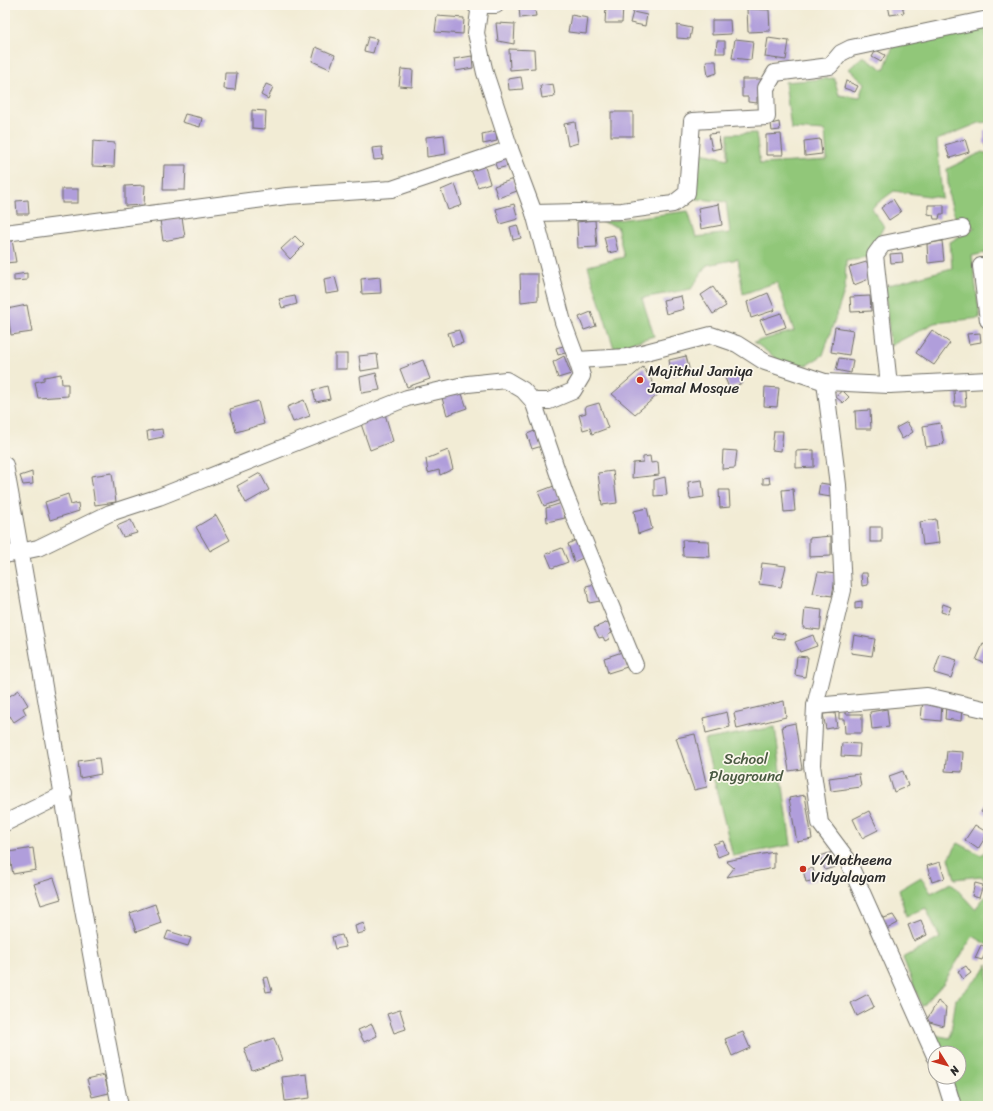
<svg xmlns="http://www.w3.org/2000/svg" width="993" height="1111" font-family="Sriracha,sans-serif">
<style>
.green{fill:#91c779;stroke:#5e7952}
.building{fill:#b09edb}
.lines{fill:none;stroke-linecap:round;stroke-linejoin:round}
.minor-casing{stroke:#716f66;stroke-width:18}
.minor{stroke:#fff;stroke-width:16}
.poi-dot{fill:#c8321e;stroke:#fbf7ec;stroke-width:1.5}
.labels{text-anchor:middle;stroke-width:3.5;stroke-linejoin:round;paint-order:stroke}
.poi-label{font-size:15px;fill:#2b2b2b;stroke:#fbf7ec;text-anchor:start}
.park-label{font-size:15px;fill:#4a5a42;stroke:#fbf7ec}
</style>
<rect width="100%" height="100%" fill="#fbf7ec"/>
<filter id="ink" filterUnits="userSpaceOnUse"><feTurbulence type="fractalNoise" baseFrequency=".025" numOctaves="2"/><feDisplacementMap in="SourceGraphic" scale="8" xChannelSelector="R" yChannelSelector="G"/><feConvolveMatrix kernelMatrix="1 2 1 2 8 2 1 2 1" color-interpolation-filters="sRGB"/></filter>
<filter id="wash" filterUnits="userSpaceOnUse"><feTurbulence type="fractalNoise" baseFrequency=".012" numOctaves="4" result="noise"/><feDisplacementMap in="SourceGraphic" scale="16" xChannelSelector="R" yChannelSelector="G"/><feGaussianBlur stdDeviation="0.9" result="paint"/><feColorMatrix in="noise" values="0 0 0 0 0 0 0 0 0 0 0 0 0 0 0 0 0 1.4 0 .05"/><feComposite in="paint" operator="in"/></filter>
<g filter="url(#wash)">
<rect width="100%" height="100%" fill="#f2ecd5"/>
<g class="green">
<path d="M984,24l4,18v80l-9,1 -42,17 5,58 -48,-7 -23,17 13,18 -16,31 -22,3 -1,29 -22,66 -16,10 -26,-3 -27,-20 40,-11 -17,-49 -34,12 -5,-35 -31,6 -16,24 -49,9 12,38 -40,12 -26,-82 36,-9 -7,-31 -16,-4 87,-11 8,26 34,-4 -4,-31 -36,-4 12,-45 26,6v-25l28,-1 4,31 67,-4 -2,-29 -34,-2 -6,-47 49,-4 5,17 21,3 5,-15 -16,-14 14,-13 21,14 9,-24z"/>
<path d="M982,152l6,2v108l-3,-9 -13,3 8,62 -46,5 -44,23 -5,-60 67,-18 -2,-26 25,-14 -20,-12 -6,-19 -2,-28z"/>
<path d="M775,727l16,118 -58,11 -29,-116z"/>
<path d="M958,843l23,12 7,-6v34l-7,-7 -26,3 -6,-21z"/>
<path d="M921,877l10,16 20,-10 24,26 13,-16v52l-15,-9 -30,48 -21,23 -19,-49 37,-20 -14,-30 -20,8 -7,-26z"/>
<path d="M988,964v142h-29l-9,-29h9v-24h-21l-9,-19 21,4 6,-39 26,-25z"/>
</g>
<g id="blocks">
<g class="building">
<path d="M534,5l2,11 -16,2 -1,-11z"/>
<path d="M888,5h14l2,8 -14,2z"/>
<path d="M606,6l17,1 -1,16h-17z"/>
<path d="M747,9l22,1 1,21 -22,1z"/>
<path d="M633,12l14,3 -2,11 -15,-3z"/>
<path d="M571,15l17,3 -2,16 -18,-2z"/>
<path d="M437,16l27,2 -1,16 -28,-2z"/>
<path d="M712,20h18l1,14 -19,1z"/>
<path d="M496,23l19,1 -1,20 -16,-3z"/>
<path d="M677,25l15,3 -2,11 -13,-1z"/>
<path d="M368,37l9,2 -4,14 -9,-2z"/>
<path d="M768,38l21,3 -3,19 -21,-3z"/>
<path d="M735,39l18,2 -2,19 -19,-2z"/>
<path d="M717,41h8v12h-9z"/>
<path d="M316,47l19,8 -5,14 -18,-8z"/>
<path d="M509,49l25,1 1,18 -25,2z"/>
<path d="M876,50l9,5 -4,7 -9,-5z"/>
<path d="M472,56l1,12 -17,3 -2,-12z"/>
<path d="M706,61h10l1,12 -9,3z"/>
<path d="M401,69l12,1 -1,17 -13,-1z"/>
<path d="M225,73h12l-2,17 -11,-1z"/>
<path d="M521,77l2,12 -14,1 -1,-11z"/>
<path d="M742,79h21l-1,18h-5v6l-9,-1v-5h-6z"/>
<path d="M846,81l12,5 -3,6 -11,-4z"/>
<path d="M266,84l7,3 -5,12 -7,-4z"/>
<path d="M553,84l2,12 -13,2 -2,-12z"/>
<path d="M252,110l14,1 -1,18 -13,-1z"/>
<rect x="611" y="112" width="22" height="24"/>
<path d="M185,114l17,4 -2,9 -18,-5z"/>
<path d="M575,122l3,21 -10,3 -4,-22z"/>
<path d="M779,122l1,8 -8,1 -1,-7z"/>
<rect x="984" y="130" width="4" height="14"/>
<path d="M496,131l1,10 -14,3 -1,-10z"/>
<path d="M718,133l3,15 -9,2 -3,-16z"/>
<path d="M781,134l2,21h-17v-20z"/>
<path d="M444,135l2,19 -19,3 -1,-20z"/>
<path d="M820,139l2,15 -17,2 -1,-15z"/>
<path d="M965,139l4,13 -19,6 -5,-13z"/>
<path d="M93,141l22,2 -1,24 -22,-1z"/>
<path d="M382,147l1,12 -9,1 -2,-12z"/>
<path d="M504,154l4,12 -11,3 -4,-11z"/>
<path d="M484,164l6,19 -12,4 -7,-17z"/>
<path d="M164,165h22l-1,25h-22z"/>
<path d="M513,179l4,12 -19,7 -4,-12z"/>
<path d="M455,184l7,21 -14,5 -7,-20z"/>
<path d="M145,185l-1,20 -19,1v-20z"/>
<rect x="62" y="189" width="16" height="14"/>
<path d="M893,199l8,13 -12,8 -8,-12z"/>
<path d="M28,200l1,14h-12l-1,-13z"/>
<path d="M514,204l4,15 -18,5 -4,-15z"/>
<path d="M719,204l3,21 -21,4 -3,-21z"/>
<path d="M928,205h16v9h-4l-1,5h-5l-1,-4 -5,-1z"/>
<path d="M182,217l3,20 -22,4 -3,-21z"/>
<path d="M595,220l2,27 -19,1 -1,-26z"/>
<path d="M517,225l4,13 -8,2 -3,-13z"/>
<path d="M614,235l4,16 -10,2 -4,-16z"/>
<path d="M295,236l9,9 -14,14 -9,-10z"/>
<path d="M12,240l4,22 -11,1v-22z"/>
<path d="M942,241l2,20 -16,2 -1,-19z"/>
<path d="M902,253l1,9 -12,1 -1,-9z"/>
<path d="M870,261l4,16 -20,8 -5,-18z"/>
<path d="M27,273v7l-13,1v-6z"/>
<path d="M520,274h18v26l-17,2z"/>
<path d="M335,277l4,15 -13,2 -2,-15z"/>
<path d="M380,277l1,16 -19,1 -1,-15z"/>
<path d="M713,287l13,19 -13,8 -12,-19z"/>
<path d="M768,293l7,17 -24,8 -4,-16z"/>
<path d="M295,296l2,8 -15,4 -3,-9z"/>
<path d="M681,296l3,13 -18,5 -3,-14z"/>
<path d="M870,296l1,15 -20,1 -1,-15z"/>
<path d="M27,305l5,27 -21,3 -4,-26z"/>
<path d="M591,312l5,14 -12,4 -5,-13z"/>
<path d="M781,313l5,14 -20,7 -6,-14z"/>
<path d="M835,327l18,3 -4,25 -18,-3z"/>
<path d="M459,330l4,13 -11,3 -4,-13z"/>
<path d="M932,330l18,13 -16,22 -18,-12z"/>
<path d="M980,333l1,9 -12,2 -2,-10z"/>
<path d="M567,345l2,7 -11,3 -2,-7z"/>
<rect x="335" y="354" width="12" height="15"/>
<path d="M377,354l2,14 -18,3 -2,-15z"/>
<path d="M564,356l7,18 -13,4 -5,-16z"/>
<path d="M686,356l4,16 -18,4 -3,-16z"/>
<path d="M839,358l14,2 -2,13 -15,-3z"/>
<path d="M423,360l7,19 -23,8 -7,-18z"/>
<path d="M643,367l17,26 -25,21 -23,-20z"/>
<path d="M737,370l6,13 -14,5 -5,-13z"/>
<path d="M376,373l4,17 -18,3 -2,-16z"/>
<path d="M61,374l1,10h6v12l-30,2 -3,-16 9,-2v-3z"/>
<path d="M327,386l3,13 -14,3 -3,-12z"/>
<path d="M765,387l14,1 -2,19 -13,-1z"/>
<path d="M842,390l7,7 -6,6 -7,-6z"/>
<path d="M954,390h11l1,16h-11z"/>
<path d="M461,391l6,17 -20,7 -5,-17z"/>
<path d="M304,400l6,16 -17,6 -6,-15z"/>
<path d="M258,401l6,23 -28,8 -6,-23z"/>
<path d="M599,403l9,25 -16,6 -2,-6 -7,2 -4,-15 7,-2 -1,-6z"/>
<path d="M870,410l1,19h-15l-1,-18z"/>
<path d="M385,414l8,27 -23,9 -10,-29z"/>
<path d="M907,422l6,10 -11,7 -6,-11z"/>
<path d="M940,423l4,21 -18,3 -3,-21z"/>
<path d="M162,429l1,8 -15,3 -1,-9z"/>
<path d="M537,430l5,16 -10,3 -5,-15z"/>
<path d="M774,431h9l-2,20 -9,-1z"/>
<path d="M448,450l5,19 -13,6 -1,-5 -11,3 -2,-14z"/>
<path d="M723,450l14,1 -2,17 -13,1z"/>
<path d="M814,450v17l-18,1v-17z"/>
<path d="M650,456l1,7 7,-1 1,13 -27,3 1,-15 10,-1v-5z"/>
<path d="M613,471l4,32 -15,2 -4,-32z"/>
<path d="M32,472l1,12 -10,1 -3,-9z"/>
<path d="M112,473l4,29 -21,3 -4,-29z"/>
<path d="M260,473l9,17 -23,13 -9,-17z"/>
<path d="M665,477l2,18 -13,1v-16z"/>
<path d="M769,477l1,7h-7v-6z"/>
<path d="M702,480l2,17 -14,2 -2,-17z"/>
<path d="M820,483l13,2 -2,12 -13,-2z"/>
<path d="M554,486l6,14 -16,6 -6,-14z"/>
<path d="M793,489l2,22 -11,1 -2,-22z"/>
<path d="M719,490h10l1,17 -10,1z"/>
<path d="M68,494l3,11 7,-2 1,8 -29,9 -5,-18z"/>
<path d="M562,503l3,15 -18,4 -1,-14z"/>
<path d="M647,508l5,21 -14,5 -4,-23z"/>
<path d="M216,515l14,25 -20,11 -14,-24z"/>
<path d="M936,519l3,24 -16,2 -3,-23z"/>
<path d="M131,520l6,13 -14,4 -6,-11z"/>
<rect x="870" y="527" width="12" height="15"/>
<path d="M831,536v20l-22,1v-19z"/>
<path d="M580,538l7,18 -13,6 -6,-18z"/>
<path d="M682,540l27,1 1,16 -27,-1z"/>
<path d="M562,548l6,14 -16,6 -6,-14z"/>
<path d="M762,563l24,3 -5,21 -22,-3z"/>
<path d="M818,572l18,2 -4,22 -19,-3z"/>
<path d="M861,573h6l1,12 -6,1z"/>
<path d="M595,584l5,17 -11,2 -3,-17z"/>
<path d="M862,601v7l-7,1v-7z"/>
<path d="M943,604l8,3 -3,7 -7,-2z"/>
<path d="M805,608l17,2 -2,20 -17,-2z"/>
<path d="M608,622l4,11 -4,2 1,4 -4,2 -2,-4 -4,1 -5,-10z"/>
<path d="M774,632l11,2v5l-13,-1z"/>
<path d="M813,635l4,11 -17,6 -5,-10z"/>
<path d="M854,635l21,4 -3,17 -21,-3z"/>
<path d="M983,644l5,2v18l-12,-4z"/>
<path d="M622,652l5,15 -19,6 -4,-15z"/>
<path d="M940,655l17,5 -6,18 -17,-5z"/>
<path d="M797,656l11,1 -3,20 -10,-2z"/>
<path d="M19,690l9,15 -5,3 3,6 -12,8 -4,-6 -5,3v-20z"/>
<path d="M923,700l19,2 -1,19 -20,-2z"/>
<path d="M784,701l2,16 -49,12 -3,-16z"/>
<path d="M846,706v8h16v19h-17l-1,-14h-5v-12z"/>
<path d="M946,706l16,2 -1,13 -16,-2z"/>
<path d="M887,709l2,18 -17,2 -2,-17z"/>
<path d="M727,712l3,15 -24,6 -3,-15z"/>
<path d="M835,713l2,14 -11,2 -3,-15z"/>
<path d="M795,723l7,46 -13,2 -7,-45z"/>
<path d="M695,734l12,53 -13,3 -18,-52z"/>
<path d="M842,743l18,1 -1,13 -18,-1z"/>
<path d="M947,751l16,1 -1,20 -17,-1z"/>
<path d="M99,758l2,16 -21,4 -2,-17z"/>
<path d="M903,771l5,15 -14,6 -5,-16z"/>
<path d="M859,774l2,13 -30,4 -2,-13z"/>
<path d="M805,795l7,44 -15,3 -8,-44z"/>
<path d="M988,801v14h-2l-5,-3z"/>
<path d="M869,811l9,19 -16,8 -9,-19z"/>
<path d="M975,825l13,8 -10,16 -13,-9z"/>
<path d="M723,841l5,12 -10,4 -5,-13z"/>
<path d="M33,848l3,22 -23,4 -4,-22z"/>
<path d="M774,852v16l-47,9 7,-9 -8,-7z"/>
<path d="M833,852l5,14 -13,4 -5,-14z"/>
<path d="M940,862l5,16 -13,4 -5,-16z"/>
<path d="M813,868l3,12 -10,2 -3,-12z"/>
<path d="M54,878l7,21 -20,6 -7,-21z"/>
<path d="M975,883l8,2 -4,13 -7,-2z"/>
<path d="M155,904l6,19 -25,9 -6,-19z"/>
<path d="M893,915l5,8 -13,7 -4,-11z"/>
<path d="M921,920l6,15 -13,6 -6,-16z"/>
<path d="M364,923l2,9 -9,2 -2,-8z"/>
<path d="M168,931l23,7 -3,8 -23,-7z"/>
<path d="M342,935l4,12 -11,2 -3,-12z"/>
<path d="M981,945l7,3 -6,12 -7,-2z"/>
<path d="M966,966l5,7 -8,6 -5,-8z"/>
<path d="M268,977l4,14 -6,1 -3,-14z"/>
<path d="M868,994l6,13 -17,9 -6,-13z"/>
<path d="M938,1001l8,6 -2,19 -18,-5z"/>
<path d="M400,1010l6,19 -12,4 -7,-19z"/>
<path d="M372,1024l5,12 -13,6 -6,-12z"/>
<path d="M743,1032l7,16 -18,8 -7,-17z"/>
<path d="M274,1038l8,22 -30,10 -8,-22z"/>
<path d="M307,1074l3,24 -25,3 -3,-24z"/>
<path d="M104,1075l5,18 -17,4 -5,-18z"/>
</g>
</g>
</g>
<g filter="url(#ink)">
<use href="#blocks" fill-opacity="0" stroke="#716f66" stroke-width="1"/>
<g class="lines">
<defs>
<g id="minor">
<path d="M475,5h21"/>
<path d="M480,5l-4,28 9,40 25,76 24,64 29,109 14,38 50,-3 84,-22 26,9 28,18 60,20 64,3 99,-5"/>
<path d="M534,213l88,-2 51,-7 14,-11 5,-72 75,-4 -1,-29 9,-15 55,-7 11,-13 10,-5 137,-29"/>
<path d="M5,233l282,-37 105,-7 118,-40"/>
<path d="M981,266l7,54"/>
<path d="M825,382l13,103 5,105 -28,116 -3,59 8,58 27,36 88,197"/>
<path d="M889,385l-14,-130 8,-11 79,-16"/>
<path d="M533,401l32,93 70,171"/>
<path d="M5,465c39,213 72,428 115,641"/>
<path d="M5,555l33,-7 72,-35 49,-16 248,-99 61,-14 38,-4 17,10 10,11h16l24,-10 9,-15 -5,-16"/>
<path d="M815,706l112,-10 61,14"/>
<path d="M5,823l59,-29"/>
<path d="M944,1077l9,29"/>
</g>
</defs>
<use href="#minor" class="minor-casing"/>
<use href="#minor" class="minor"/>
</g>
</g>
<g class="poi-dot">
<circle cx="640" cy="380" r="4"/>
<circle cx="803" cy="869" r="4"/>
</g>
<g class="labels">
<g class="poi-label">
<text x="648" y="376">Majithul Jamiya<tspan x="648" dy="17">Jamal Mosque</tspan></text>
<text x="811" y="865">V/Matheena<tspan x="811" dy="17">Vidyalayam</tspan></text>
</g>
<g class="park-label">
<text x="746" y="764">School<tspan x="746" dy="17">Playground</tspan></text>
</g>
</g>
<rect width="993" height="1111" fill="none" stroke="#fbf7ec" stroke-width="20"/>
<g transform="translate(947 1065) rotate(127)"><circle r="19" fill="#fbf7ec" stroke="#a8a59f"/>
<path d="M0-3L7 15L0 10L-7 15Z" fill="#c8321e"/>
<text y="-6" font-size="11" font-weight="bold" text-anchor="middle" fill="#2b2b2b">N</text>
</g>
</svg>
